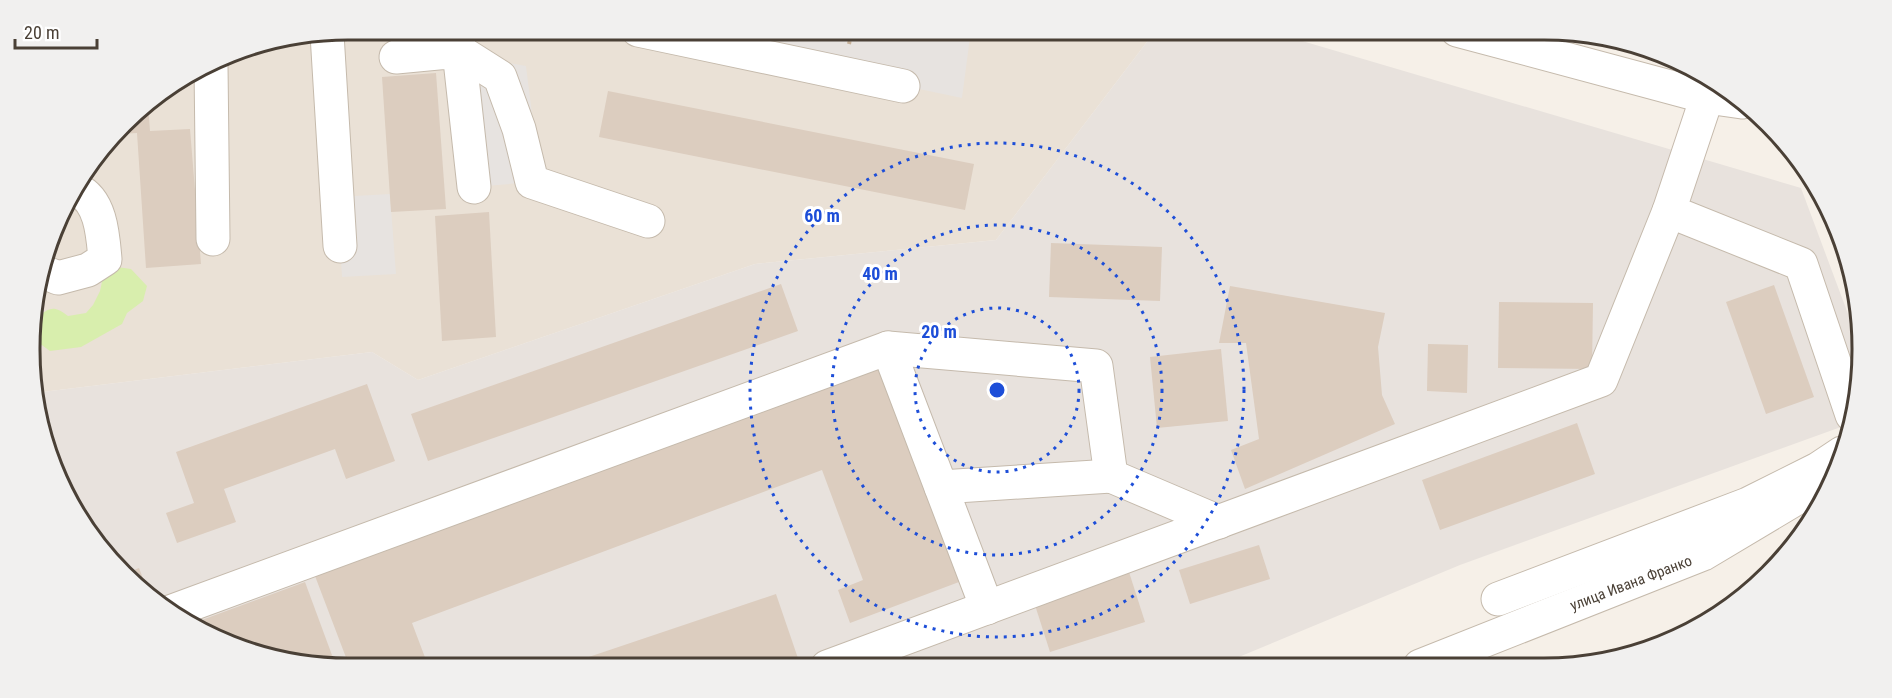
<svg xmlns="http://www.w3.org/2000/svg" width="1892" height="698" font-family="'Roboto Condensed',sans-serif">
<style>
.residential{fill:#eae1d6}
.industrial{fill:#e8e2dd}
.green{fill:#d8eead}
.parking{fill:#e7e3e0}
.building{fill:#dccdbf}
.lines{fill:none;stroke-linecap:round;stroke-linejoin:round}
.minor-casing{stroke:#c5baac;stroke-width:35}
.path{stroke:#c6b199;stroke-width:4;stroke-dasharray:3 3;stroke-linecap:butt}
.minor{stroke:#fff;stroke-width:33}
.ring{fill:none;stroke:#1d4ed8;stroke-width:3;stroke-dasharray:3 6}
.labels{text-anchor:middle;stroke-width:6;stroke-linejoin:round;paint-order:stroke}
.street-label{font-size:15px;fill:#4a4036;stroke:#fff}
.rim{fill:none;stroke:#4a4036;stroke-width:3}
.centre{fill:#1d4ed8;stroke:#fff;stroke-width:3}
.ring-label{font-size:18px;text-anchor:middle;font-weight:bold;fill:#1d4ed8;stroke:#fff;stroke-width:6;stroke-linejoin:round;paint-order:stroke}
</style>
<rect width="100%" height="100%" fill="#f6f0e8"/>
<path class="residential" d="M349,30h807l-160,210 -241,24 -337,116 -46,-28 -330,40 12,69 -13,-30 -8,-123 30,-100 75,-99 89,-55z"/>
<path class="industrial" d="M1156,30h109l536,158 56,150 -5,85 -392,142 -243,101 -868,2 -82,-11 -96,-43 -87,-87 -30,-66 -12,-69 330,-40 46,28 337,-116 241,-24z"/>
<path class="green" d="M110,266l21,3 16,17 -4,15 -16,12 -5,11 -41,23 -31,4 -11,-8 -4,-24c14,-11 18,-15 33,-3l18,-3 7,-8 7,-14 3,-14z"/>
<g class="parking">
<path d="M638,30h333l-9,68z"/>
<path d="M474,61h24l28,5 10,79 -4,37 -58,5z"/>
<path d="M390,194l6,80 -54,3 -5,-80z"/>
</g>
<g class="building">
<path d="M436,73l10,136 -55,3 -9,-135z"/>
<path d="M608,91l366,73 -9,46 -366,-73z"/>
<path d="M148,104l2,27 40,-2 11,135 -55,4 -9,-135 -18,1 19,-25z"/>
<path d="M489,212l7,125 -54,4 -7,-125z"/>
<path d="M1051,243l111,4 -2,54 -111,-4z"/>
<path d="M781,284l17,47 -370,130 -17,-47z"/>
<path d="M1774,285l40,112 -48,17 -40,-112z"/>
<path d="M1230,286l155,27 -7,34 4,48 13,29 -150,65 -14,-39 28,-11 -13,-96h-27z"/>
<path d="M1499,302l94,1 -1,66 -94,-1z"/>
<path d="M1428,344l40,1 -1,48 -40,-2z"/>
<path d="M1221,349l7,72 -71,7 -7,-71z"/>
<path d="M878,366l81,216 -109,41 -12,-33 25,-10 -41,-110 -410,153 17,45h-79l-35,-92z"/>
<path d="M367,384l28,77 -49,18 -11,-30 -111,40 12,33 -59,21 -11,-30 28,-10 -18,-51z"/>
<path d="M1577,423l18,51 -155,56 -18,-50z"/>
<path d="M1259,545l11,34 -80,25 -11,-34z"/>
<path d="M139,568l8,21 -18,-17z"/>
<path d="M1129,572l16,50 -95,30 -16,-50z"/>
<path d="M305,582l31,84 -69,-9 -65,-29 -3,-7z"/>
<path d="M776,594l25,73 -241,1 -1,-1z"/>
<path d="M1097,659l3,7h-25z"/>
</g>
<g class="lines">
<defs>
<g id="minor">
<path d="M458,30l1,21 41,26 19,52 13,53 116,39"/>
<path d="M638,30l265,56"/>
<path d="M1457,30l250,67 35,5"/>
<path d="M327,34l13,212"/>
<path d="M396,57l63,-6 15,136"/>
<path d="M211,65l2,174"/>
<path d="M1707,97l-38,114 132,53 51,151"/>
<path d="M44,272l14,6 30,-8 17,-11c-2,-23 -4,-59 -28,-69"/>
<path d="M941,487l170,-11"/>
<path d="M1498,599l250,-95 70,-35 24,-16"/>
<path d="M987,608l-99,-260 208,18 15,110 108,46"/>
<path d="M170,612l718,-264"/>
<path d="M1420,666l283,-112 129,-77"/>
<path d="M827,667l774,-287 68,-169"/>
</g>
</defs>
<use href="#minor" class="minor-casing"/>
<path class="path" d="M849,44l3,-14"/>
<use href="#minor" class="minor"/>
</g>
<g class="ring">
<circle cx="997" cy="390" r="82"/>
<circle cx="997" cy="390" r="165"/>
<circle cx="997" cy="390" r="247"/>
</g>
<g class="labels">
<g class="street-label">
<text transform="translate(1631 583) rotate(-21)" y="5">улица Ивана Франко</text>
</g>
</g>
<path d="M0 0H1892V698H0ZM348 40H1544A308 308 0 0 1 1852 348V350A308 308 0 0 1 1544 658H348A308 308 0 0 1 40 350V348A308 308 0 0 1 348 40Z" fill="#f1f0ef" fill-rule="evenodd"/>
<path class="rim" d="M348 40H1544A308 308 0 0 1 1852 348V350A308 308 0 0 1 1544 658H348A308 308 0 0 1 40 350V348A308 308 0 0 1 348 40Z"/>
<circle cx="997" cy="390" r="9" class="centre"/>
<g class="ring-label">
<text x="822" y="222">60 m</text>
<text x="880" y="280">40 m</text>
<text x="939" y="338">20 m</text>
</g>
<path d="M15 39v9h82v-9" fill="none" stroke="#4a4036" stroke-width="3"/>
<text x="24" y="39" font-size="18" fill="#4a4036" stroke="#ffffff" stroke-width="4.5" paint-order="stroke">20 m</text>
</svg>
